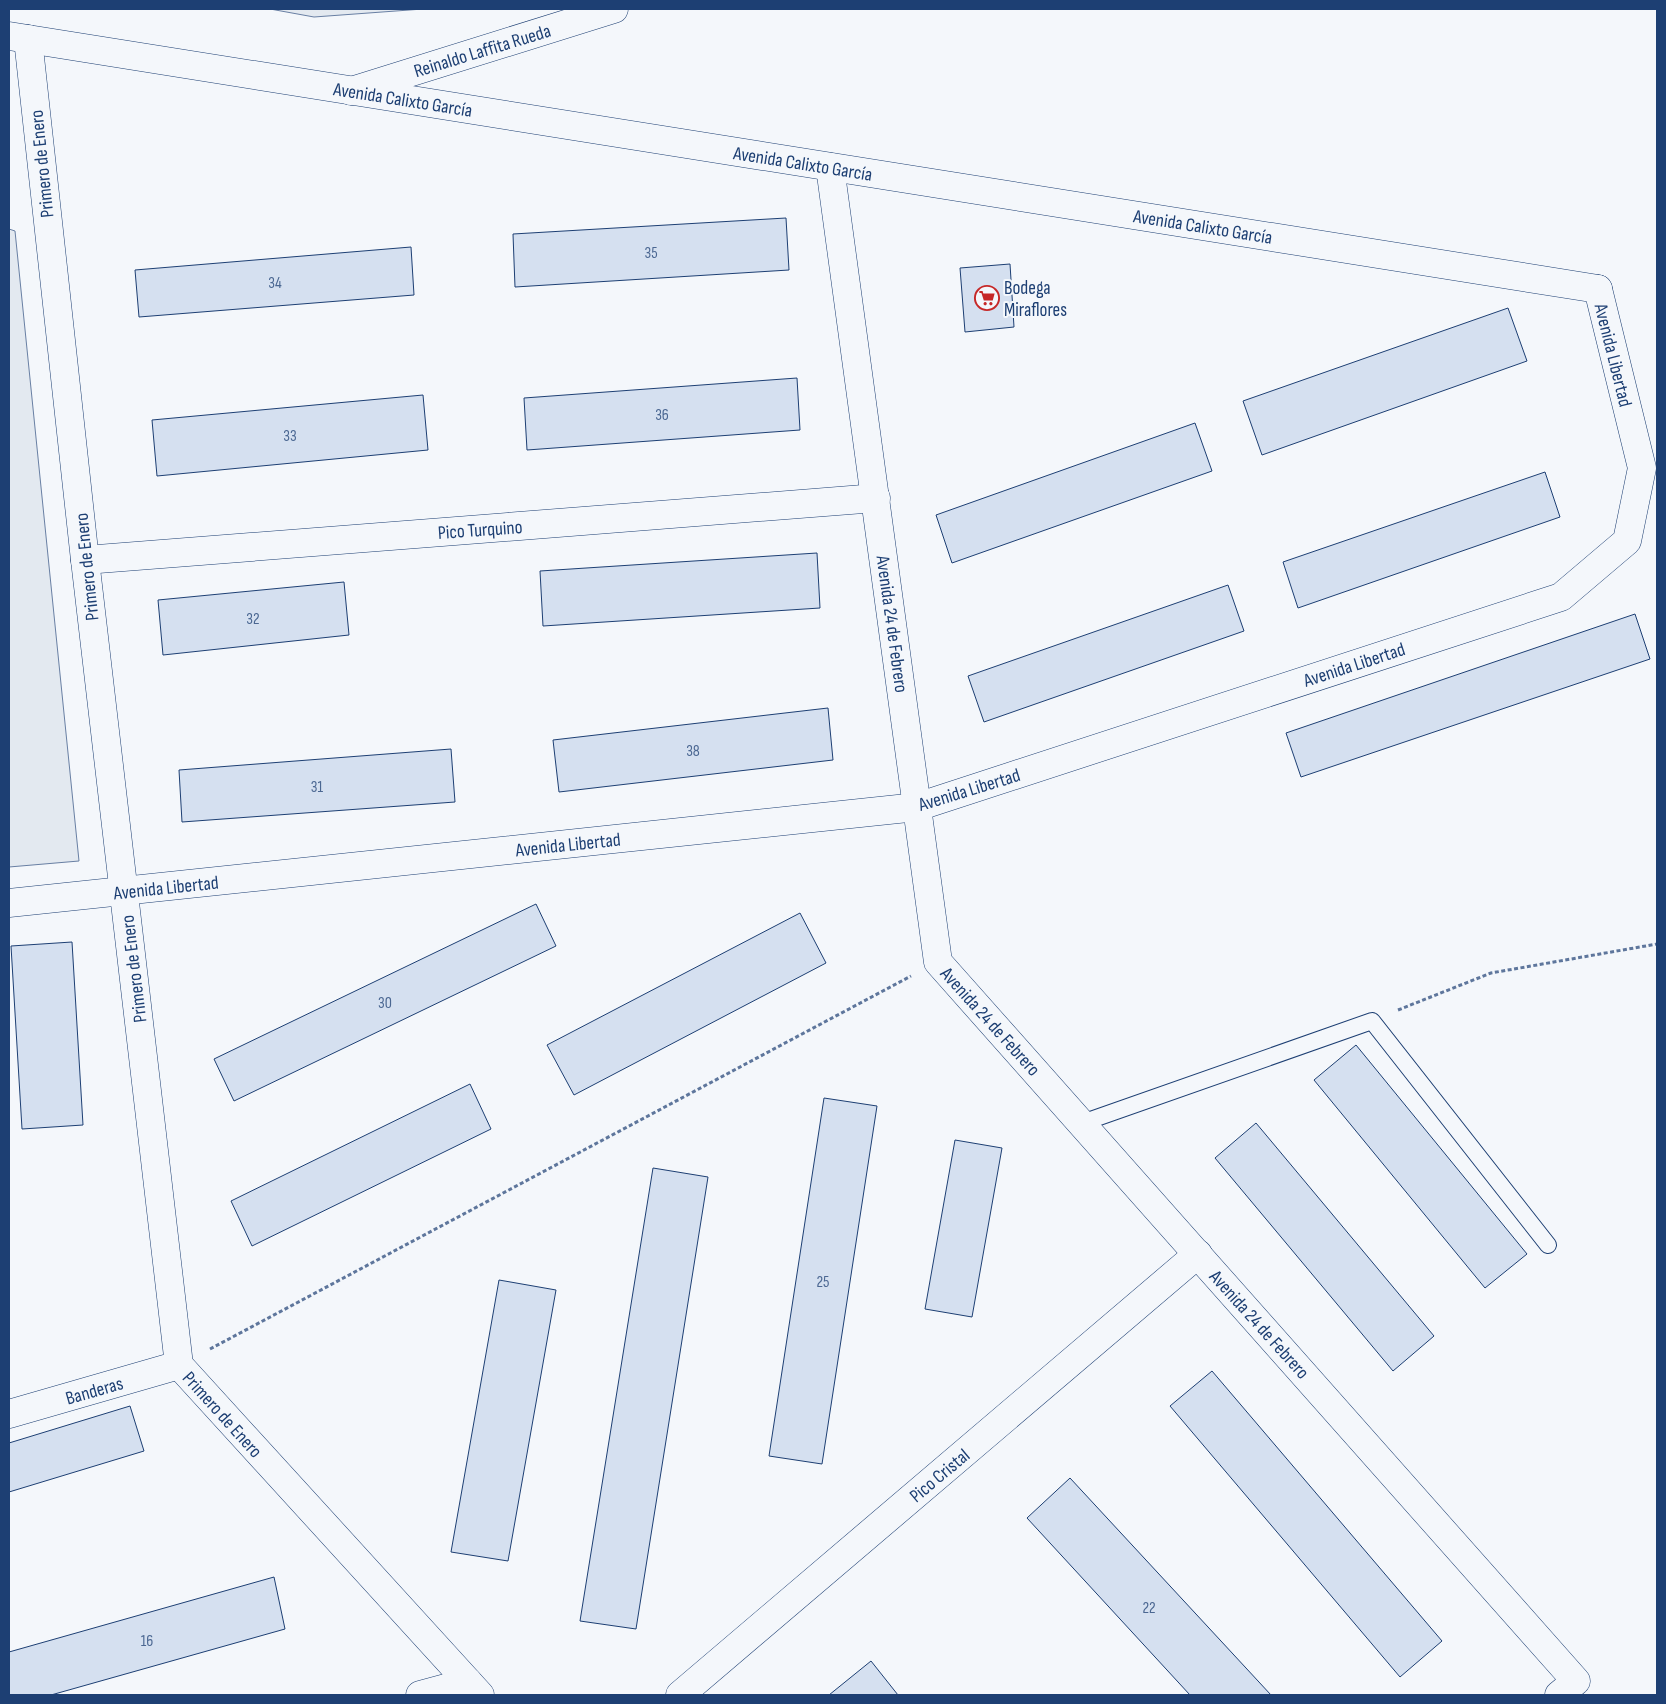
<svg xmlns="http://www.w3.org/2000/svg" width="1666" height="1704" font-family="'Sofia Sans Condensed',sans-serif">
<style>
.green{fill:#e3e9f0;stroke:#687fa3}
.building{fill:#d5e0f0;stroke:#1d3f73}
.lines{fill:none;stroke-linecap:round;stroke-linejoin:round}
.service-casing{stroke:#1d3f73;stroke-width:18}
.minor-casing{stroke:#1d3f73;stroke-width:29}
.tertiary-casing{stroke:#1d3f73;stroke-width:29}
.path{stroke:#5e769c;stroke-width:3;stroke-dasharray:4 2.5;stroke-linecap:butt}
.service{stroke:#f4f7fb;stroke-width:16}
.minor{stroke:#f4f7fb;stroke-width:28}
.tertiary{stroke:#f4f7fb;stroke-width:28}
.labels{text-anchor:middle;stroke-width:4;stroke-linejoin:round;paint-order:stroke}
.number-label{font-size:16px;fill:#4b6792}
.street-label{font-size:19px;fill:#1d3f73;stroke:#f4f7fb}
.poi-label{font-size:19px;fill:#1d3f73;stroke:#f4f7fb;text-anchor:start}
</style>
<rect width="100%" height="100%" fill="#f4f7fb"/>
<g class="green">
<path d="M270,9h153l-109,8z"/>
<path d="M9,229l6,2 64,630 -70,6z"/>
</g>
<g class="building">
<path d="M786,218l3,52 -274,17 -2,-53z"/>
<path d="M411,247l3,48 -275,22 -4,-47z"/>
<path d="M1010,264l4,63 -49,5 -5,-64z"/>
<path d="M1508,308l19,53 -265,94 -19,-54z"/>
<path d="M797,378l3,52 -273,20 -3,-52z"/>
<path d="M423,395l5,55 -271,26 -5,-56z"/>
<path d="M1195,423l17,48 -260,92 -16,-48z"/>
<path d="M1545,472l15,45 -262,91 -15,-46z"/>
<path d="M817,553l3,55 -277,18 -3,-55z"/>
<path d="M344,582l5,53 -186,20 -5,-55z"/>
<path d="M1228,585l16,46 -260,91 -16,-46z"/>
<path d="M1635,614l15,45 -349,118 -15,-44z"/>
<path d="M828,708l5,52 -274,32 -6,-52z"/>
<path d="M451,749l4,53 -273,20 -3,-52z"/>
<path d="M536,904l20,42 -322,155 -20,-42z"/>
<path d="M800,913l26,50 -252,132 -27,-50z"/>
<path d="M72,942l11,183 -61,4 -11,-183z"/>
<path d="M1356,1045l171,209 -42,34 -171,-208z"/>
<path d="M470,1084l21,45 -239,117 -21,-45z"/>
<path d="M824,1098l53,8 -55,358 -53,-8z"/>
<path d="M1256,1123l178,213 -41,35 -178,-213z"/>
<path d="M955,1140l47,8 -30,169 -47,-8z"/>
<path d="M653,1168l55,9 -72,452 -56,-8z"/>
<path d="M499,1280l57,10 -48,271 -57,-9z"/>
<path d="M1212,1371l230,270 -42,36 -230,-271z"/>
<path d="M130,1406l14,45 -135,41v-49z"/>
<path d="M1070,1478l201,217h-81l-163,-177z"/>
<path d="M274,1577l11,52 -234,66h-42v-43z"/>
<path d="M871,1661l27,34h-69z"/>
</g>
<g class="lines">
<defs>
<path id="service" d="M1082,1123l290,-102 176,224"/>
<g id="minor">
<path d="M28,39l57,521 94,805 301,330"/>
<path d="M351,91l263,-82"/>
<path d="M830,167l108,795 638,719 -17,14"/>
<path d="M85,560l791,-62"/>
<path d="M9,903l908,-96 644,-210 66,-56 15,-73 -44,-179"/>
<path d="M9,1414l170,-49"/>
<path d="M420,1695l48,-13"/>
<path d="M680,1695l518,-441"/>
</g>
<path id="tertiary" d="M9,36l1589,253"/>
</defs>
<use href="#service" class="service-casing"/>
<use href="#minor" class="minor-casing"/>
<use href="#tertiary" class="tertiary-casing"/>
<g class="path">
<path d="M1398,1010l93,-37 166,-29"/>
<path d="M210,1349l701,-373"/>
</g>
<use href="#service" class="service"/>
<use href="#minor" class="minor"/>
<use href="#tertiary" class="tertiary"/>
</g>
<defs>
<symbol id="supermarket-ring" viewBox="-11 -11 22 22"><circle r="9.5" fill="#f4f7fb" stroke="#c62828" stroke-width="1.5"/><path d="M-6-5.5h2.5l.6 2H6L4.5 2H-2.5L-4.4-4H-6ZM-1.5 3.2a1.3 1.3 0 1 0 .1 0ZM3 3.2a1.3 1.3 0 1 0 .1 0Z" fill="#c62828"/></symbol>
</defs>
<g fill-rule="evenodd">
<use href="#supermarket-ring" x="973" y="284" width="28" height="28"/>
</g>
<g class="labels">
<g class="number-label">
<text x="651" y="258">35</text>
<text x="275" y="288">34</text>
<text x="662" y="420">36</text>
<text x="290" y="441">33</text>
<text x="253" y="624">32</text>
<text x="693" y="756">38</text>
<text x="317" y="792">31</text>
<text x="385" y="1008">30</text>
<text x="823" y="1287">25</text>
<text x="1149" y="1613">22</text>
<text x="147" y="1646">16</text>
</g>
<g class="street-label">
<text transform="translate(482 50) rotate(-17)" y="7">Reinaldo Laffita Rueda</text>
<text transform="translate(403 99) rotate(9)" y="7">Avenida Calixto García</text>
<text transform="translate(803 163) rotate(9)" y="7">Avenida Calixto García</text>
<text transform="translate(41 164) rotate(-96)" y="7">Primero de Enero</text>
<text transform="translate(1203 226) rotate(9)" y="7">Avenida Calixto García</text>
<text transform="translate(1614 355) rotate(76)" y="7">Avenida Libertad</text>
<text transform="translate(480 529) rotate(-4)" y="7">Pico Turquino</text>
<text transform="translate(86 567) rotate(-96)" y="7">Primero de Enero</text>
<text transform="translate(893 624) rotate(82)" y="7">Avenida 24 de Febrero</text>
<text transform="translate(1354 664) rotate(-18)" y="7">Avenida Libertad</text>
<text transform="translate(969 789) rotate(-17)" y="7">Avenida Libertad</text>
<text transform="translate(568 844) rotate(-6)" y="7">Avenida Libertad</text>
<text transform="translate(166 887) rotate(-6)" y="7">Avenida Libertad</text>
<text transform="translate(133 969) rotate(-97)" y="7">Primero de Enero</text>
<text transform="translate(991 1021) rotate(48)" y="7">Avenida 24 de Febrero</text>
<text transform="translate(1260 1324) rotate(48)" y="7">Avenida 24 de Febrero</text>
<text transform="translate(94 1390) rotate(-16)" y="7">Banderas</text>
<text transform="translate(223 1414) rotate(48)" y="7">Primero de Enero</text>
<text transform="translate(939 1475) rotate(-40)" y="7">Pico Cristal</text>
</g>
<g class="poi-label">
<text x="1004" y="294">Bodega<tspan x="1004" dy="22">Miraflores</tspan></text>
</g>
</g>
<rect width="1666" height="1704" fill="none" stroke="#1d3f73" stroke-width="20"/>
</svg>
